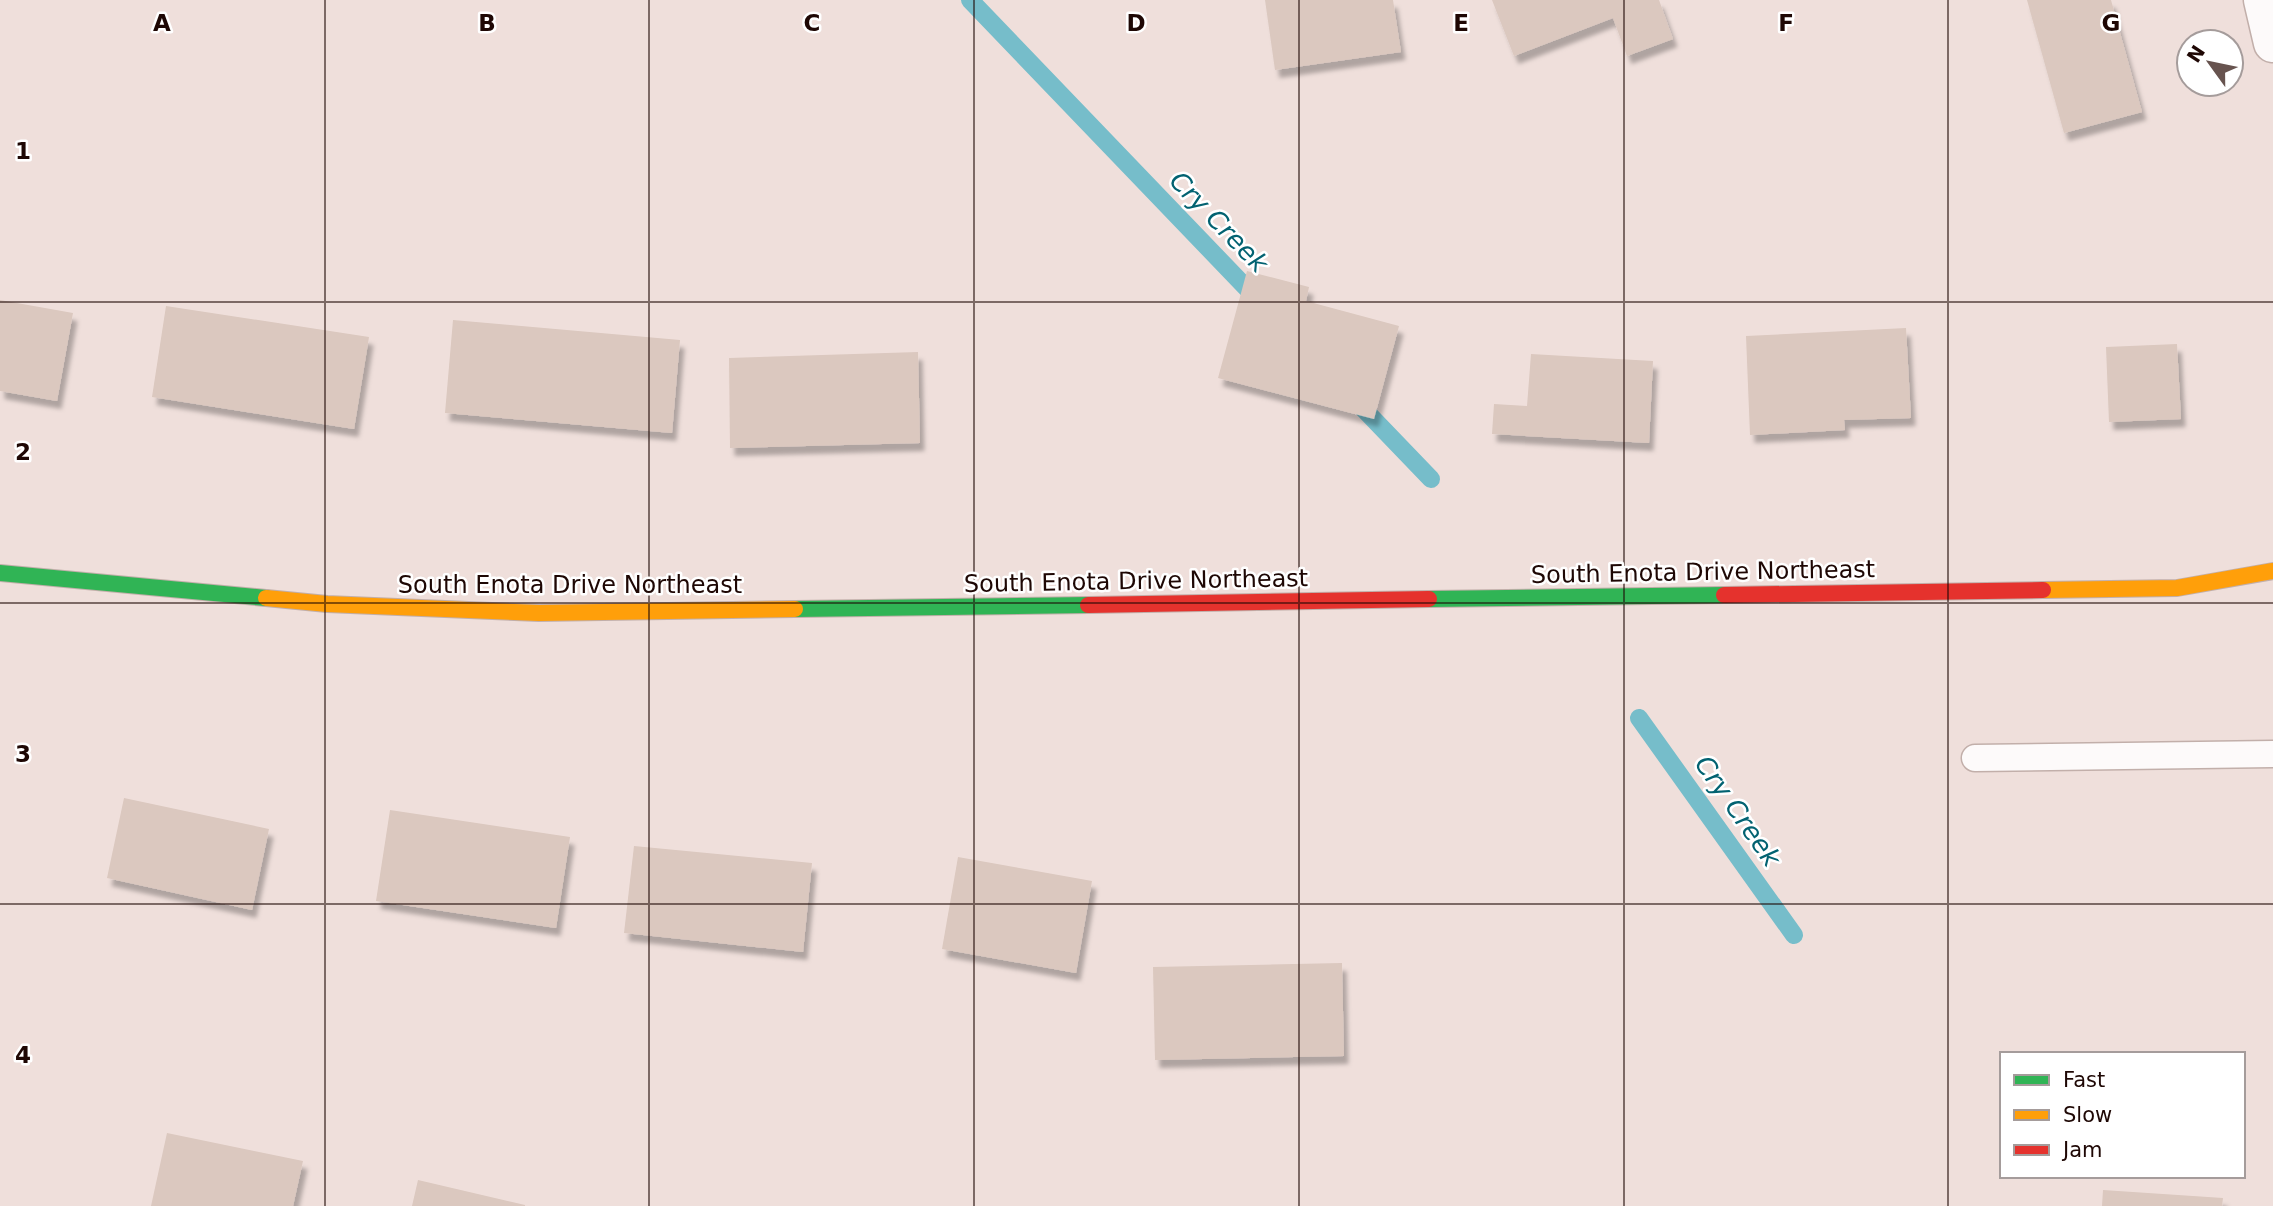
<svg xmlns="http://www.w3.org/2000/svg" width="2273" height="1206" font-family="'DejaVu Sans',sans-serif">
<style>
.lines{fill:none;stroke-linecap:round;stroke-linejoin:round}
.stream{stroke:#76bdca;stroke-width:18}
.building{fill:#dbc8bf;filter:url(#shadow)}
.lane-casing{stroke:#c2afaa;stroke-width:29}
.street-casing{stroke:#c2afaa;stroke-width:41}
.fast-casing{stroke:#c2afaa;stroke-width:18}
.slow-casing{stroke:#c2afaa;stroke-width:18}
.jam-casing{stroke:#c2afaa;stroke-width:18}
.lane{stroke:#fdfafa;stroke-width:26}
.street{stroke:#fdfafa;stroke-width:38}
.fast{stroke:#30b455;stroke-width:16}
.slow{stroke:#ff9f0a;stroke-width:16}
.jam{stroke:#e5322d;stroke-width:16}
.grid{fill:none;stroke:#1e0704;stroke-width:2;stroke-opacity:0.55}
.labels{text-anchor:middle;stroke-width:5;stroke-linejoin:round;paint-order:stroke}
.street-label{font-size:24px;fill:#1e0704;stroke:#fff}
.water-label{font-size:26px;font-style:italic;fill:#026271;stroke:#fff}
.grid-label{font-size:23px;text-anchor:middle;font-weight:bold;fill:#1e0704;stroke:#fff;stroke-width:5;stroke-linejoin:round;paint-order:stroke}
</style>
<defs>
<filter id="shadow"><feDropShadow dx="4.5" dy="8" stdDeviation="2" flood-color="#0004"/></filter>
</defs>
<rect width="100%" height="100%" fill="#efdfdb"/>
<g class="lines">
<g class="stream">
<path d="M970,0l288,300"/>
<path d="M1356,401l75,78"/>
<path d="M1639,718l155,217"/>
</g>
</g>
<g class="building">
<path d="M1265,0h128l8,52 -126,18z"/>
<path d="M1492,0h167l14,39 -46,17 -14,-38 -99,38z"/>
<path d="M2027,0h84l31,112 -78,21z"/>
<path d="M1247,271l62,16 -3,14 93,25 -25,93 -156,-41z"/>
<path d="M0,300l73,13 -16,88 -57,-10z"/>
<path d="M166,306l203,31 -15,92 -202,-32z"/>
<path d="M453,320l227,20 -8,93 -227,-20z"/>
<path d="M1906,328l5,90 -67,2 1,10 -95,5 -4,-99z"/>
<path d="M2177,344l4,75 -72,3 -3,-75z"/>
<path d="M918,352l2,91 -190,5 -1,-90z"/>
<path d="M1531,354l122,7 -4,82 -157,-9 2,-30 33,2z"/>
<path d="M124,798l145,31 -17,81 -145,-32z"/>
<path d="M390,810l180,27 -14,91 -180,-27z"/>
<path d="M634,846l178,17 -9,89 -179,-19z"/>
<path d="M958,857l134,24 -16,92 -134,-24z"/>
<path d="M1342,963l2,93 -189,4 -2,-93z"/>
<path d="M167,1133l136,28 -10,45h-142z"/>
<path d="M418,1180l107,25v1h-113z"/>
<path d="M2103,1190l120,8 -1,8h-120z"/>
</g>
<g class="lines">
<defs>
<path id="lane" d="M1975,758l298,-4"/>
<path id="street" d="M2263,0l10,43"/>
<g id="fast">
<path d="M0,573l266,25"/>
<path d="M1429,599l295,-4"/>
<path d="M795,609l293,-4"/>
</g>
<g id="slow">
<path d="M2043,590l134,-2 96,-17"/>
<path d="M266,598l61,6 212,9 256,-4"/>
</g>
<g id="jam">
<path d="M1724,595l319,-5"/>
<path d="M1088,605l341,-6"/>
</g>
</defs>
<use href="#lane" class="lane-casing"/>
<use href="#street" class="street-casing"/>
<use href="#fast" class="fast-casing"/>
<use href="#slow" class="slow-casing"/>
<use href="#jam" class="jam-casing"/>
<use href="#lane" class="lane"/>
<use href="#street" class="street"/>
<use href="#fast" class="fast"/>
<use href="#slow" class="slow"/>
<use href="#jam" class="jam"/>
</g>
<path class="grid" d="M325,0v1206M649,0v1206M974,0v1206M1299,0v1206M1624,0v1206M1948,0v1206M0,302h2273M0,603h2273M0,904h2273"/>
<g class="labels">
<g class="street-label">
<text transform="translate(1703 572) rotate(-1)" y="8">South Enota Drive Northeast</text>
<text transform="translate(1136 581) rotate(-1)" y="8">South Enota Drive Northeast</text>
<text x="570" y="593">South Enota Drive Northeast</text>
</g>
<g class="water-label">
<text transform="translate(1219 222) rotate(46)" y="9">Cry Creek</text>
<text transform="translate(1738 811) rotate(55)" y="9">Cry Creek</text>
</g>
</g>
<g class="grid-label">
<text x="162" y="31">A</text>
<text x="487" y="31">B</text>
<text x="812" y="31">C</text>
<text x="1136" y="31">D</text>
<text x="1461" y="31">E</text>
<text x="1786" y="31">F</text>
<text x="2111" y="31">G</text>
<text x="23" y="159">1</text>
<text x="23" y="460">2</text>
<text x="23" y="762">3</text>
<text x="23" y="1063">4</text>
</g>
<rect x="2000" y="1052" width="245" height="126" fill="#ffffff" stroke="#a59c9b" stroke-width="2"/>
<rect x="2014" y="1075" width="35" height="10" fill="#30b455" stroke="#a59c9b" stroke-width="2"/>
<text x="2063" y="1087" font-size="21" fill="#1e0704">Fast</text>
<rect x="2014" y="1110" width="35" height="10" fill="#ff9f0a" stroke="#a59c9b" stroke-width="2"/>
<text x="2063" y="1122" font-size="21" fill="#1e0704">Slow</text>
<rect x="2014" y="1145" width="35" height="10" fill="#e5322d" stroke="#a59c9b" stroke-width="2"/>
<text x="2063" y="1157" font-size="21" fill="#1e0704">Jam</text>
<g transform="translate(2210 63) rotate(303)"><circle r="33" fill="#ffffff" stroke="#a59c9b" stroke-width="2"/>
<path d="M0-5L12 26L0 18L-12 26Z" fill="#67534f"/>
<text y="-10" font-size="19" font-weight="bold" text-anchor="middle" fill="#1e0704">N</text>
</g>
</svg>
